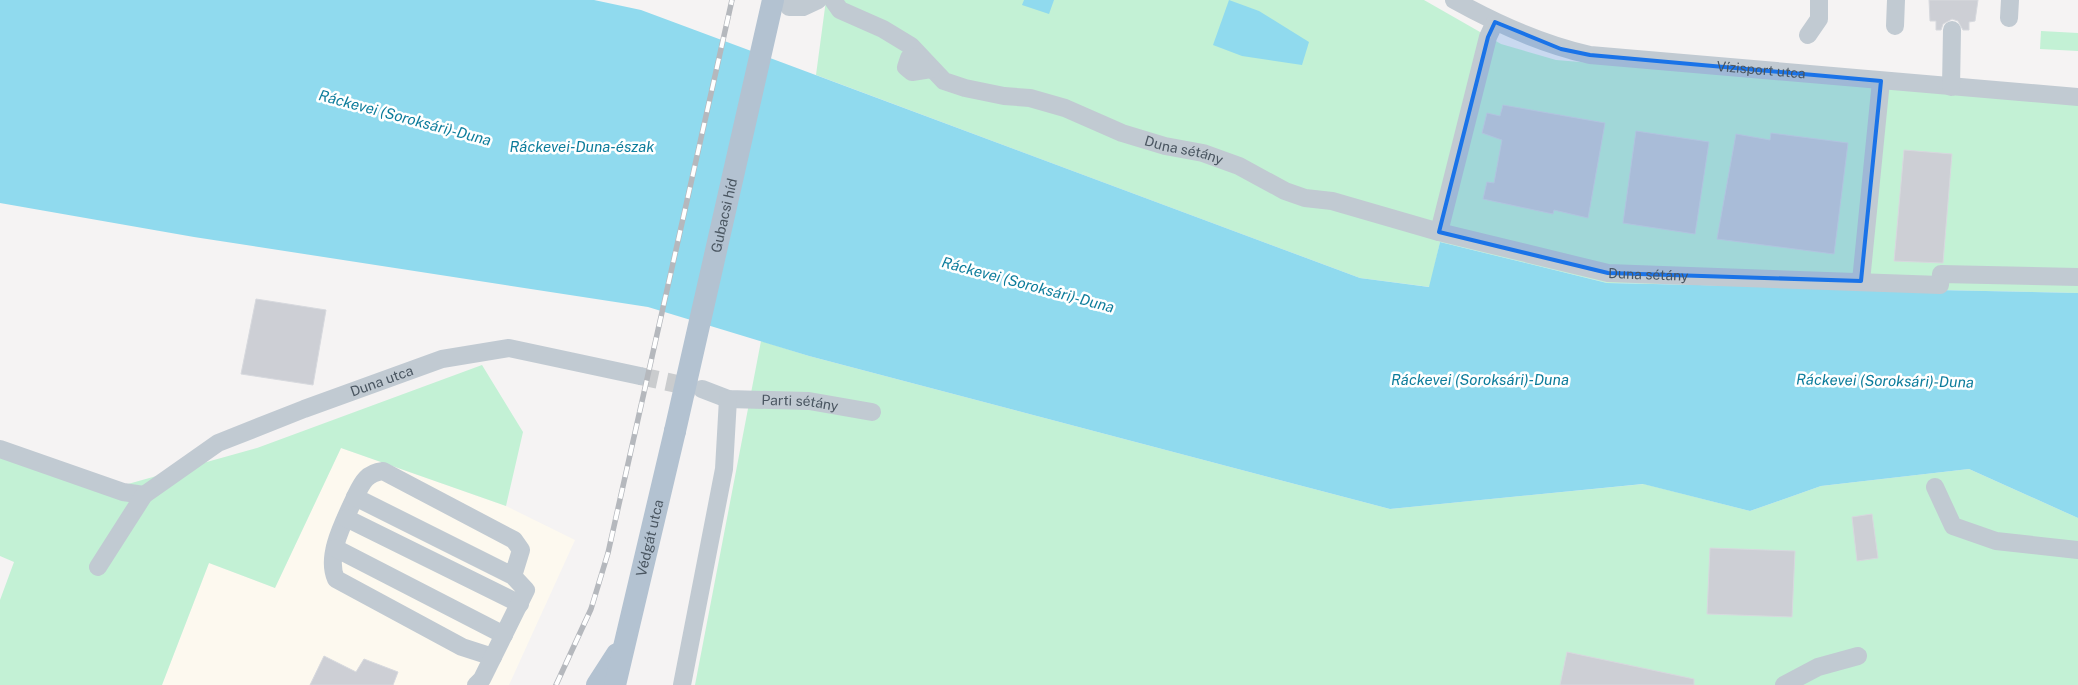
<svg xmlns="http://www.w3.org/2000/svg" width="2078" height="685" font-family="'Public Sans',sans-serif">
<style>
.commercial{fill:#fdf9ef}
.green{fill:#c3f1d5}
.water{fill:#90daee}
.building{fill:#cdcfd5;stroke:#d7d9de}
.lines{fill:none;stroke-linecap:round;stroke-linejoin:round}
.minor-tunnel{stroke:#caccce;stroke-width:18;stroke-dasharray:18 9;stroke-linecap:butt}
.minor{stroke:#c1cad2;stroke-width:18}
.major{stroke:#b3c2d1;stroke-width:22}
.rail-casing{stroke:#b5b8bd;stroke-width:5.5}
.rail{stroke:#fff;stroke-width:4;stroke-dasharray:11;stroke-linecap:butt}
.major-bridge{stroke:#b3c2d1;stroke-width:22}
.marked{fill:#1a73e8;fill-opacity:0.2;stroke:#1a73e8;stroke-width:4;stroke-linejoin:round}
.labels{text-anchor:middle;stroke-width:5;stroke-linejoin:round;paint-order:stroke}
.street-label{font-size:14px;fill:#4a5661;stroke:#fff}
.water-label{font-size:15px;font-style:italic;fill:#0c7c9b;stroke:#fff}
</style>
<rect width="100%" height="100%" fill="#f5f3f3"/>
<path class="commercial" d="M341,448l165,58 69,34 -66,145h-347l47,-122 66,25z"/>
<g class="green">
<path d="M826,0h598l77,44 55,16 250,21 272,20v192l-471,-10 -167,-41 -10,45 -70,-9 -544,-203z"/>
<path d="M2041,31l37,2v18l-38,-2z"/>
<path d="M761,341l48,15 581,153 254,-25 106,27 71,-25 148,-17 109,49v167h-1383z"/>
<path d="M482,365l41,67 -17,74 -165,-58 -66,140 -66,-25 -47,122h-162v-85l14,-38 -14,-6v-103l110,36 147,-41z"/>
</g>
<g class="water">
<path d="M0,0h594l47,10 719,268 69,9 11,-45 167,41 471,10v225l-109,-49 -148,17 -71,25 -107,-27 -253,25 -581,-153 -161,-49 -454,-70 -194,-34z"/>
<path d="M1024,0h30l-5,14 -27,-9z"/>
<path d="M1229,0l30,11 50,31 -7,23 -60,-9 -29,-11z"/>
</g>
<g class="building">
<path d="M1929,0h49l-3,21 -6,1v8h-6l-5,-9 -6,-2 -9,5 -2,6h-5v-9h-6z"/>
<path d="M1503,105l102,18 -17,95 -34,-8 -1,4 -70,-15 4,-17 7,1 8,-43 -20,-7 5,-20 13,3z"/>
<path d="M1636,131l73,11 -14,92 -72,-11z"/>
<path d="M1771,133l77,10 -14,111 -117,-15 19,-105 34,6z"/>
<path d="M1904,150l48,4 -9,109 -49,-2z"/>
<path d="M256,299l70,11 -13,75 -72,-11z"/>
<path d="M1872,514l6,44 -21,3 -5,-44z"/>
<path d="M1710,548l85,3 -3,66 -85,-3z"/>
<path d="M1567,652l127,27v6h-134z"/>
<path d="M324,656l32,16 8,-13 34,13 -5,13h-83z"/>
</g>
<g class="lines">
<path class="minor-tunnel" d="M640,376l56,12"/>
<g class="minor">
<path id="s1" d="M833,0l7,10 43,19 28,17 33,35 21,7 39,8 26,2 35,10 57,25 43,13 38,7 36,13 46,25 20,7 27,3 107,31 169,41 332,12 1,-11 137,3"/>
<path id="s2" d="M1454,0c43,24 87,44 136,55l488,42"/>
<path d="M789,7h14l15,-7"/>
<path d="M2009,18l1,-18"/>
<path d="M1895,26l1,-26"/>
<path d="M1808,35l11,-16v-19"/>
<path d="M920,57l-11,1 -3,9 6,5 19,-3"/>
<path d="M1951,87l1,-57"/>
<path d="M1439,232l49,-195 7,-15"/>
<path d="M1861,281l20,-200"/>
<path id="s3" d="M702,389l26,10 81,2 63,11"/>
<path d="M0,449l123,43 21,3"/>
<path d="M1935,487l18,39 43,15 82,9"/>
<path d="M355,497c-10,23 -30,58 -19,82l126,68 31,10"/>
<path d="M346,518l174,86"/>
<path d="M335,548l169,87"/>
<path id="s4" d="M98,567l46,-72 74,-52 86,-34 138,-50 67,-11 131,28"/>
<path d="M476,685l6,-6 44,-89 -13,-14 -158,-79c7,-14 11,-24 28,-26l131,69 7,10 -8,26"/>
<path d="M682,685l42,-216 4,-70"/>
<path d="M1784,685l34,-18 40,-11"/>
</g>
<g class="major">
<path d="M597,685l20,-31"/>
<path id="s5" d="M615,685l60,-254"/>
</g>
<defs>
<path id="rail" d="M556,685l35,-76 17,-56 124,-553"/>
</defs>
<use href="#rail" class="rail-casing"/>
<use href="#rail" class="rail"/>
<path class="major-bridge" id="s6" d="M675,431l98,-431"/>
</g>
<path class="marked" d="M1495,22l66,27 29,6 291,26 -20,200 -253,-8 -169,-41 49,-195z"/>
<g class="labels">
<g class="street-label">
<text dy="5" stroke="none"><textPath href="#s2" startOffset="319">Vízisport utca</textPath></text>
<text dy="5" stroke="none"><textPath href="#s1" startOffset="391">Duna sétány</textPath></text>
<text dy="5" stroke="none"><textPath href="#s6" startOffset="221">Gubacsi híd</textPath></text>
<text dy="5" stroke="none"><textPath href="#s1" startOffset="875">Duna sétány</textPath></text>
<text dy="5" stroke="none"><textPath href="#s4" startOffset="351">Duna utca</textPath></text>
<text dy="5" stroke="none"><textPath href="#s3" startOffset="100">Parti sétány</textPath></text>
<text dy="5" stroke="none"><textPath href="#s5" startOffset="151">Védgát utca</textPath></text>
</g>
<g class="water-label">
<text transform="translate(405 118) rotate(15)" y="5">Ráckevei (Soroksári)-Duna</text>
<text x="582" y="152">Ráckevei-Duna-észak</text>
<text transform="translate(1028 285) rotate(15)" y="5">Ráckevei (Soroksári)-Duna</text>
<text x="1480" y="385">Ráckevei (Soroksári)-Duna</text>
<text transform="translate(1885 381) rotate(1)" y="5">Ráckevei (Soroksári)-Duna</text>
</g>
</g>
</svg>
